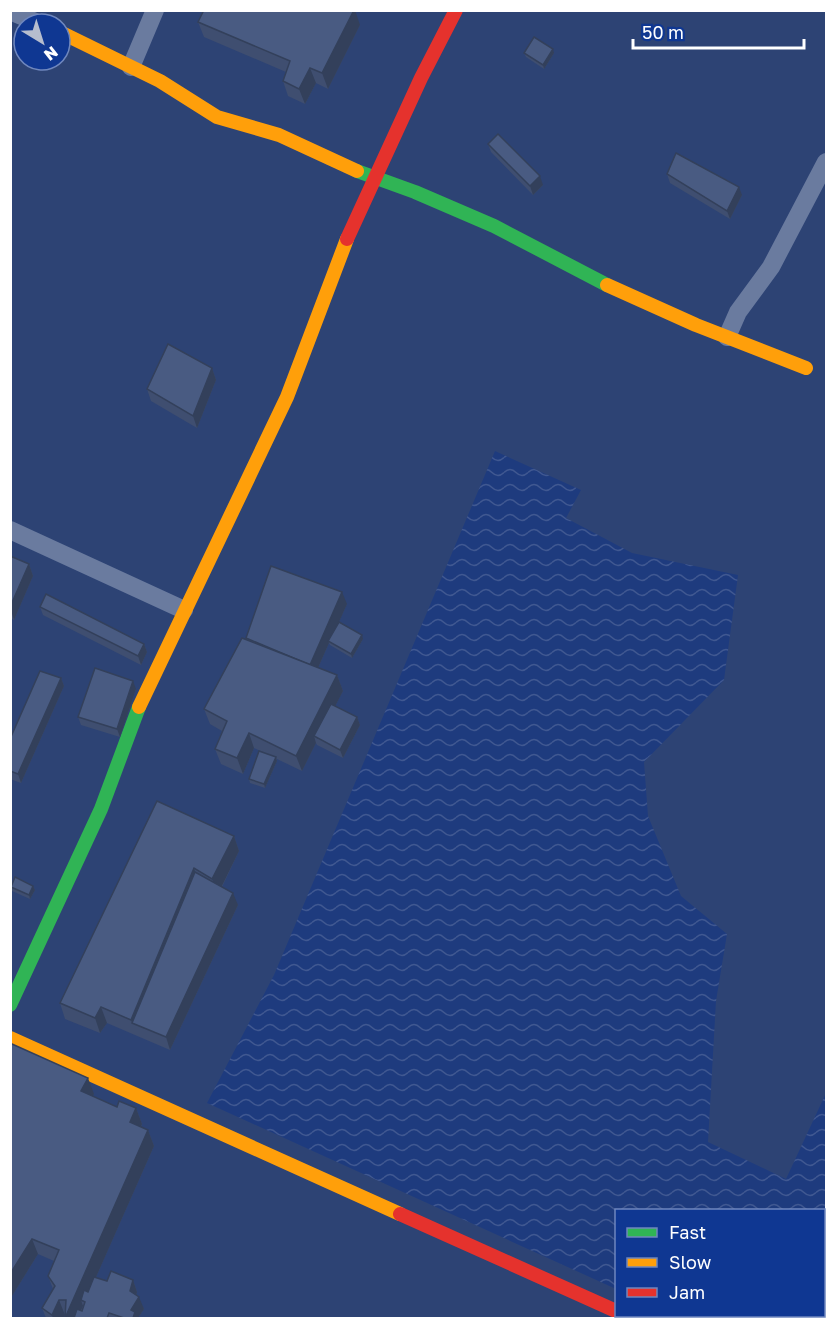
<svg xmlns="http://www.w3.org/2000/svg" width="837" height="1329" font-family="'Golos Text',sans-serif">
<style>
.water{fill:url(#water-waves)}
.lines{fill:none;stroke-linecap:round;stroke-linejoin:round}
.street{stroke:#6a7b9f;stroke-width:18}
.fast{stroke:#30b455;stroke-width:14}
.slow{stroke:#ff9f0a;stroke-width:14}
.jam{stroke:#e5322d;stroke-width:14}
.wall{fill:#3f4e70}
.shaded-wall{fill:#33405b}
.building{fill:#495b82;stroke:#33405b;stroke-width:1.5}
</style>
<defs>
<pattern id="water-waves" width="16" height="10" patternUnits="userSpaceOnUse" patternTransform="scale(1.5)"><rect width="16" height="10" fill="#1e3b7e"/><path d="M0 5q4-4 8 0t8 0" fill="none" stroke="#405891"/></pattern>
</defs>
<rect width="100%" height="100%" fill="#2d4374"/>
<path class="water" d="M495,451l86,39 -15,28 66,35 106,22 -14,105 -80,82 4,54 33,80 46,38 -11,67 -8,141 78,37 40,-86v225h-102l1,-2h99v-106h-208v79l-409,-186 67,-128z"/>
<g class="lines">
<g class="street">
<path d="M10,11l30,13"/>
<path d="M131,67l24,-57"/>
<path d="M727,337l11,-25 33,-45 55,-105"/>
<path d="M10,530l174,80"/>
</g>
<g class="fast">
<path d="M357,171l58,21 79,34 113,59"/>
<path d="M10,1005l91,-196 38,-102"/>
</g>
<g class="slow">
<path d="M60,32l100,49 57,36 62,18 78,36"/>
<path d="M607,285l89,40 110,43"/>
<path d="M139,707l148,-310 60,-158"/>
<path d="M10,1038l390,176"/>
</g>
<g class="jam">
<path d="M347,239l74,-161 35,-68"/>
<path d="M400,1214l216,97"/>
</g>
</g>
<g class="wall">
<path d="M198,22l162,3 -32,64 -12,-6 -11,21 -17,-8 -5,-15 3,-9 -82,-35z"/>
<path d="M524,53h30l-10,16 -18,-12z"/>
<path d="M488,144l55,41 -10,10 -42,-43z"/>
<path d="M667,174l75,21 -12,24 -60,-36z"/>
<path d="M212,368l4,12 -19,48 -46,-27 -4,-12z"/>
<path d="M10,556l19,8 4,12 -19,44 -4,-2z"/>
<path d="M347,604l-10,22 26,13 -11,19 -22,-13 -1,-2 -11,25 19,7 6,16 -8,15 22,11 3,8 -17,33 -26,-13 -1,-2 -14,28 -25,-12v2l-12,27 -15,-5 -1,-4 16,-26 -11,-5 -11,26 -22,-10 -6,-15 7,-18 -12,-7 -6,-15 43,-69 -1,-2z"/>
<path d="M40,607l104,37 3,8 -6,13 -98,-50z"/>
<path d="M61,678l3,8 -43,97 -11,-4v-40z"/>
<path d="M136,689l-16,48 -39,-12 -3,-8z"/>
<path d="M157,801l77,35 5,15 -17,36 16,18 -68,145 -63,-27 -7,10 -35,-14 -5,-16z"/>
<path d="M33,886l2,4 -5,9 -18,-8 -1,-4z"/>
<path d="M10,1046l84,48 -2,2 25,11 19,1 6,16 -1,3 7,3 6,16 -58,131 11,4 26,-1 4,12 -1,3 8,14 -6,9h-73v-3l-2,3h-17l-4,-10 11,-19 -5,-13 6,-15 -16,-7 -26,42 -2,-1z"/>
</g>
<g class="shaded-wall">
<path d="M354,10h1l5,15 -32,64 -6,-16z"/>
<path d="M553,49l1,4 -10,16 -1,-4z"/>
<path d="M310,68l6,15 -11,21 -6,-15z"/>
<path d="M540,176l3,9 -10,10 -3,-9z"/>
<path d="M739,187l3,8 -12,24 -3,-8z"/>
<path d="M212,368l4,12 -19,48 -4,-12z"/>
<path d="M29,564l4,12 -19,44 -4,-13z"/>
<path d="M342,592l5,12 -17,38 -2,-1 1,2 -15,34 -4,-12z"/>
<path d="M362,635l1,4 -11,19 -1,-4z"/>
<path d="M144,644l3,8 -6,13 -3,-9z"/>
<path d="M337,675l6,16 -25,48 -4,-3 2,7 -14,28 -6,-15z"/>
<path d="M61,678l3,8 -43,97 -3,-9z"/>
<path d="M133,681l3,8 -16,48 -3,-8z"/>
<path d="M357,717l3,8 -17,33 -3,-8z"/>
<path d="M249,733l5,15 -11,26 -6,-16z"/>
<path d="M276,757l1,4 -12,27 -1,-4z"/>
<path d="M234,836l5,15 -21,43 -6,-15z"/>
<path d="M194,868l5,16 -67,139 -1,-3z"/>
<path d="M33,886l2,4 -5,9 -1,-4z"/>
<path d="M233,893l5,12 -68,145 -4,-13z"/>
<path d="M101,1007l6,16 -7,10 -5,-15z"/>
<path d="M88,1078l6,16 -7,13 -6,-16z"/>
<path d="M136,1108l6,16 -6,14 -6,-16z"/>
<path d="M148,1130l6,16 -69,156 -4,-2 2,6 -6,12h-12z"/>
<path d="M32,1239l6,15 -26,42 -2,-5v-17z"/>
<path d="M133,1280l4,12 -3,11 -4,-12z"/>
<path d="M139,1297l5,12 -6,9h-5l-2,-8z"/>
<path d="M59,1300l6,15 -2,3h-10l-1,-3z"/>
</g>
<g class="building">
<path d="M204,10h150l-32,63 -12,-5 -11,21 -16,-8 7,-20 -92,-39z"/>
<path d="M534,37l19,12 -10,16 -19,-12z"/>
<path d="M498,134l42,42 -10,10 -42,-42z"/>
<path d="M676,153l63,34 -12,24 -60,-37z"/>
<path d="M168,344l44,24 -19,48 -46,-27z"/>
<path d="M10,556l19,8 -19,43z"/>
<path d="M271,566l71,26 -32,73 -64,-27z"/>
<path d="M46,594l98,50 -6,12 -98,-49z"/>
<path d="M339,622l23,13 -11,19 -23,-13z"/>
<path d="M242,638l95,37 -41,81 -47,-23 -12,25 -22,-9 12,-28 -23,-12z"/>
<path d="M95,668l38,13 -16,48 -39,-12z"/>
<path d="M40,671l21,7 -43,96 -8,-3v-32z"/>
<path d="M331,704l26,13 -17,33 -26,-14z"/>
<path d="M259,751l17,6 -12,27 -15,-5z"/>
<path d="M157,801l77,35 -22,43 -18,-11 -63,152 -30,-13 -6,11 -35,-15z"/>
<path d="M195,872l38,21 -67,144 -34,-14z"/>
<path d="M15,877l18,9 -4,9 -18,-8z"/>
<path d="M12,1044l76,34 -7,13 36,16 2,-6 17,7 -6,14 18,8 -83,188 1,-18h-7l-7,15 -10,-7 13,-22 -7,-10 11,-26 -27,-11 -22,35v-228z"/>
<path d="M111,1271l22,9 -3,11 9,6 -8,13 4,2 -2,6h-9l-15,-5 -2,5h-33l3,-9 5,2 3,-9 -4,-2 3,-10 4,2 6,-15 13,4z"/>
</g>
<rect width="837" height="1329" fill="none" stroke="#ffffff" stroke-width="24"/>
<rect x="615" y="1209" width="210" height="108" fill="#0f3792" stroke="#6f87be" stroke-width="1.5"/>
<rect x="627" y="1228" width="30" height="9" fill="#30b455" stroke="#6f87be" stroke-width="1.5"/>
<text x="669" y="1239" font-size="18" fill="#ffffff">Fast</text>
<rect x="627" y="1258" width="30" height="9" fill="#ff9f0a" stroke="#6f87be" stroke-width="1.5"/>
<text x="669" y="1269" font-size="18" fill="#ffffff">Slow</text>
<rect x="627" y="1288" width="30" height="9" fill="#e5322d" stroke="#6f87be" stroke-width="1.5"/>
<text x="669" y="1299" font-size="18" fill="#ffffff">Jam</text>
<g transform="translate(42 42) rotate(142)"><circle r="28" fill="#0f3792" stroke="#6f87be" stroke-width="1.5"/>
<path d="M0-4.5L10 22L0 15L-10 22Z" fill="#b6bdce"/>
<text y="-9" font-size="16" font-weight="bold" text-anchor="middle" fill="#ffffff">N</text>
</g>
<path d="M633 39v9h171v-9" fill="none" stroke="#ffffff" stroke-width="3"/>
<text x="642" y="39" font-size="18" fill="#ffffff" stroke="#0f3792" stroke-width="4.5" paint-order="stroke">50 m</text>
</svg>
